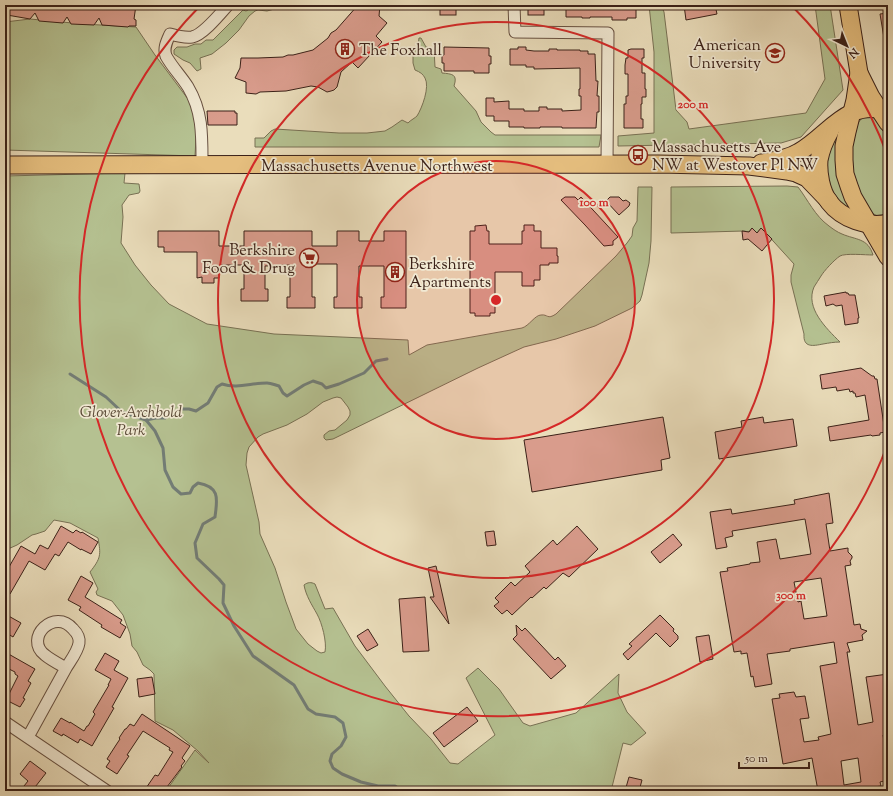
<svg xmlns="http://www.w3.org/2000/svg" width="893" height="796" font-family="'Sorts Mill Goudy',serif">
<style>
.green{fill:#b5c191;stroke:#787154}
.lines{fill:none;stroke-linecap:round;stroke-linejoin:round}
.stream{stroke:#737d76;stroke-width:3}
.building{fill:#d99c8c;stroke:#3b2118;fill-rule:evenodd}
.street-casing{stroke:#675041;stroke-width:13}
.primary-casing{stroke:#3b2118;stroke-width:19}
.street{stroke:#f1e9d3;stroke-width:11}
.primary{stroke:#e5be7e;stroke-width:17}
.ring{fill:none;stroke:#d62828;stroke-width:2}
.labels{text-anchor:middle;stroke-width:3.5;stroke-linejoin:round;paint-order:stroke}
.poi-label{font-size:16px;fill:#3b2118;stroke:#f1e9d3;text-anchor:start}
.street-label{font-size:16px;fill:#3b2118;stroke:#f1e9d3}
.park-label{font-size:16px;font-style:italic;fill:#5a4936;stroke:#f1e9d3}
.centre{fill:#d62828;stroke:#f1e9d3;stroke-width:2}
.ring-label{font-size:12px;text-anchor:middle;font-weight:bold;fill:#d62828;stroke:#f1e9d3;stroke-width:3.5;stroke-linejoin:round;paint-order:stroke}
</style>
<rect width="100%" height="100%" fill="#eaddbb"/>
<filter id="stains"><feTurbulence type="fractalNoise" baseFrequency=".005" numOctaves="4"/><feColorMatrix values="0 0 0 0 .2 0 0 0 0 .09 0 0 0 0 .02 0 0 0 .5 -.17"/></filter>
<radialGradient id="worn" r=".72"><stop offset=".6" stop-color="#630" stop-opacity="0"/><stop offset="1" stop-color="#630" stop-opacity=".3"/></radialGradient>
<g class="green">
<path d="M248,5h37l-7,3 -11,3 -9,-1 -3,1 -6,5 -10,14 -13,13 -14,11 -12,4 1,11 -4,2 -7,-8 -7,-3 -9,-6v-4l3,-3h10l8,-3h6l5,-4h7l30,-30 3,1 2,-1 1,-2z"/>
<path d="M649,5h12l3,7 12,98 11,12 2,7 117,-16 19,-34 -10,-74h15l13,85 -42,47 -20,6 -163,3v-10l36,-3v-81z"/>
<path d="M30,19l53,5 53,3 19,28 36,48 6,16 -2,37 -190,-6v-128z"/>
<path d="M419,38h2l5,9 8,2 1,18 6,2 1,4c10,1 16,1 12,13l22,25 5,11 10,10 4,3h106l-2,12h-344v-9h9l7,-7 4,-2 64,4h28l18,-2 7,-4 10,-7 6,3 1,-1c2,-2 6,-4 8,-6 5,-8 13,-29 8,-38 -2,-4 -5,-6 -10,-8l-2,-7v-9l5,-8z"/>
<path d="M866,117h5l6,2 11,15v80c-7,4 -13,2 -18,-3l-16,-25 -5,-35 9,-28 4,-5z"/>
<path d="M837,132h2l17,80 -11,-5 -14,-14 -7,-30z"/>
<path d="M125,173l-1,10 15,1 1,7 -1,2 -10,2 -7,10 1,12 -2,26 14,22 16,20 18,19 38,20 67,10 134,6 1,15 18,-10 95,-17c7,-2 13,-13 19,-13 7,-1 6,5 15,-1l60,-58 11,-13 5,-7 1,-8 4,-7 1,-34h14l-1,54 -2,22 -7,32 -2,6 -8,7 -37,18 -39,13 -32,8 -46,21 -145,71 -7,1 -2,-2v-3l5,-4 6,-1 12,-10 3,-5v-4l-2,-4 -7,-9 -4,-1 -4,1 -10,4 -16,12 -20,11 -24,9 -5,3 -9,10 -2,6 -1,12 13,57 1,12 15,34 11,34 10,27 12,15 9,7 4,2 4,-1c2,-10 -3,-29 -8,-38 -5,-9 -11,-18 -13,-29 4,-3 7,-3 11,-1l10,25 8,-1 22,38 30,40 24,30 22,23 19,24 8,1 37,-29 -29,-57 12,-10 21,21 24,34 7,3 46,-13 43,-39 -1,19 9,19 19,21 -15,12 -8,-2 -12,48h-445l29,-41 14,13 -11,-12 -25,-21 -18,-9 -1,-47 -4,-4 -7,-5 -6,-13 -5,-6 -2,-12 -7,-19 -11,-14 -15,-6 -1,-3 2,-3 -8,-17c11,-14 11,-17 8,-34l-28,-15 -16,-3 -9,11 -9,3 -4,1 -15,10 -9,4 -3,4v-377z"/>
<path d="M787,186l11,1c10,13 17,29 31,39 4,3 8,6 13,8 14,6 26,4 31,21 -7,0 -28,-2 -33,1 -6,4 -16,15 -19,20 -2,4 -5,7 -7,11 -9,21 12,41 26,55 -6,0 -11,1 -17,2 -10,2 -20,4 -19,-10l-13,-52v-7l3,-11 -30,-33 -3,-3 -4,5 -5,-5 -3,4 -5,-1 -73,2v-46z"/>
</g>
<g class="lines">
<g class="stream">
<path d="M70,374l36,23 16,15 24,8 9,11 8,17 2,22 8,17 8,7 9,-1 3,-6 5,-4c23,4 19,17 17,34l-12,7 -8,19 2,15 22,21 5,6 -1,18 11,23 19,30 41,29 14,24 8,5 19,3 8,6 3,14 -5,9 -9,8 -2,7 3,7 9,6 19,8 17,4h17l7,5"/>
<path d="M146,420l10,-2h9l7,-5 9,-4h8l7,2 12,-8 9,-16 5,-3c15,5 29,-1 45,-1 4,0 8,2 12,3l4,7 4,3 17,-11 9,-4 9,3 4,4 13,-4 25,-11 12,-12 11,-2"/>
</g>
</g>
<g class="building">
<path d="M5,5h131l-2,14 2,1v6h-7l-1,1 -26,-2 -3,-7 -5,7 -23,-1 -4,-7 -4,6 -24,-2 -4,-8 -5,6 -23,-4 -2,-4z"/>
<path d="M358,5h22l-1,11 8,7 -11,13 6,6 -24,26 -6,-6 -11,10 -4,15 -3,3 -3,1 -4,1 -9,-5 -7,-1 -25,5 -26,1 -4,2 -10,-1v-11l-11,-4 5,-10 1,-10h17l25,-1 5,-2h5l20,-5 15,-12 3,-5 5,-3z"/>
<rect x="440" y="5" width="16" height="10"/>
<rect x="528" y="5" width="16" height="10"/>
<path d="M566,5h70v13h-9v2h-15v-3h-22v1h-8v-1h-16z"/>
<path d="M684,5h31l2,9 -31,6z"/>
<path d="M888,13v25h-4l-4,-24z"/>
<path d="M444,47l45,1v8h2v8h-2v9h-15v-2h-30v-8h-2v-8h2z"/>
<path d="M518,47h8v3l8,1h15v-2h8v1h23v1h8v3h7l1,27h2l-1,15h2v16h-2l-1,16h-34v-1h-22v1h-16v-1h-15v-6h-15v-5h-8v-18h8v4l15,-1v8h15v2h15v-4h8v2h15v2l19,-1v-14h-2v-7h1v-21l-46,1v-2h-8v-2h-16v-16h8z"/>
<path d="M631,49h13v9h-2v15h3v16h1v8h-4v7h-1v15h2v9h-19v-24h2v-8h2v-22h-3v-9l1,-7h2v-8z"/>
<path d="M207,111h28v2h2v12h-29z"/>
<path d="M565,197h10l3,3 3,-3 37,40 -5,4v4l-9,1 -19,-21 -24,-25z"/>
<path d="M610,197h9l4,4 3,-1 4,3 -1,3 -10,9 -13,-14z"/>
<path d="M486,225l1,6h2v13h33v-13h2v-6h10v6h7v17h16v8h1v7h-9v2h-9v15h-6v6h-12v-14h-27v41h-5v3h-15v-3h-5v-82h5v-5z"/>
<path d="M752,228l5,5 4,-5 11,11 -10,12 -14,-12 -5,1 -1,-9 7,1z"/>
<path d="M158,231h61v15h25v-15h68v15h25v-15h22v10h25v-10h22v77h-25v-11h3v-31h-25v31h3v11h-28v-11h3v-33h-25v33h3v11h-28v-11h3v-32l-25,1v23h3v12h-27v-12h3v-24h-25v13h-5v5h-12v-6l-5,1v-26h-33v-5h-6z"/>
<path d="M846,292v1h2l1,2h6l4,23h-1v5l-13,2 -3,-20 -6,1 -3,-2 -7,2 -2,-10z"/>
<path d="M861,368l11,8h2l1,3h2l8,53 -5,1v2l-8,1 -1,-1 -41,6 -2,-14 41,-7 -4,-25 -9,2 -1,-4h-2v-2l-3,1 -1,-3 -12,2 -1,-4 -14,2 -2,-14z"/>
<path d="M663,417l7,41 -9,2 1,10 -130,22 -8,-52z"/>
<path d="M763,417l1,6 29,-4 4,27 -78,13 -4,-27 27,-5 -1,-6z"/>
<path d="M829,493l4,30 -7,1 4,27 18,-3v4l4,4v2l-2,3 1,4 -6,1 9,59 6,-1 1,5 6,2 -5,4 1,5 -16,3 3,9h-3l11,73 15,-3 -7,-45 22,-3v60l-5,1 5,31v14l-8,2 1,4 -7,1 1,4h-57l-6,-33 -29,6 -11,-65 8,-1 -1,-4 15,-2 2,5 9,-1 4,22 -9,1 4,23 15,-2 -1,-3 13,-3 -11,-68 17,-3 -3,-21 -44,7v2l-23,3 5,30 -17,3 -2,-11 -2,1 -4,-24 -6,1v-3l-7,1 -14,-80 8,-1 -1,-3 23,-4v-1l10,-1 -3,-20 19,-3 4,20 31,-5 -6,-35 -73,12 1,5 -8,2 2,9 -11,2 -6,-37 21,-3 1,5 63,-10 -1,-4zM821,578l6,38 -23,3 -3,-18 -3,1 -4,-20zM858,758l3,24 -17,3 -3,-24z"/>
<path d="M61,526l12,7 3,-3 5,3 1,-1 16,10 -7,12 -10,-5v1l-13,-8 -9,14 -4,-2 -10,16 -16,-9 -19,33 -5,-3v-17l16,-28 14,8 5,-9 8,4z"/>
<path d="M577,526l21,23 -29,28 -6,-4 -17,16 -2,-2 -12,11 -1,-1 -19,18 -5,-5 -5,4 -8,-8 5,-4 -4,-4 16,-16 4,4 15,-14 -5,-6 28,-26 4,5z"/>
<path d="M494,531l2,14 -9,1 -2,-14z"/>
<path d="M673,534l9,11 -22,18 -9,-11z"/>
<path d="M436,566l13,58 -19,-27h4l-6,-29z"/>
<path d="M81,576l12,7 -8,14 37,23 -2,3 6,4 -6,11 -19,-11 1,-2 -23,-15 2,-3 -13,-7z"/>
<path d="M425,597l4,54 -26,1 -4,-53z"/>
<path d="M5,614l16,9 -8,14 -8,-5z"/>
<path d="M660,615l14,14 -1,2 5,5v3l-8,8 -14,-14 -28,27 -5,-6 9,-8 -3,-2z"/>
<path d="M516,625l6,6 3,-3 30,32 3,-3 8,9 -15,13 -38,-40 4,-4z"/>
<path d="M368,629l10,16 -11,6 -10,-15z"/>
<path d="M709,635l4,24 -13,3 -4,-25z"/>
<path d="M5,652l30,17 -7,12 3,2 -8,15 2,1 -5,8 -14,-7 12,-24 -3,-2v-2l-10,-5z"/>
<path d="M105,653l14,8 -5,9 14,8 -16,29 2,1 -22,38 -12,-7 -2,4 -15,-9 -1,2 -9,-5 8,-13 9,5v-1l14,9 3,-5h1l7,-12 -2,-2 16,-27h-1l3,-6 -16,-9z"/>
<path d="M152,677l3,17 -16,3 -2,-18z"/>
<path d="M467,707l11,14 -34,26 -11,-14z"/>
<path d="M142,714l48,32 -8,12 3,3 -4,5 1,1 -18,24h-20l11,-16 3,1 15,-24 -4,-2 1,-2 -27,-17 -16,24 2,1 -12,18 -11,-7 4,-6 -3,-2 9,-14 4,-6 -1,-1 6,-9h1l4,-5 4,2z"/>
<path d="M30,761l16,12 -14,18h-12l8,-10 -8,-7z"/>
<path d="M629,777l13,3 -3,11h-14z"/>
</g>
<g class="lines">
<defs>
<g id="street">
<path d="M514,5l1,27 93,1 -1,132"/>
<path d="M202,166c0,-29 1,-54 -14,-79 -7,-11 -16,-20 -22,-31 -3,-8 1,-15 4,-22 7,2 15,4 22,3 11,-2 28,-23 36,-32"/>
<path d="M5,722l102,69"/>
<path d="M28,737l38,-69c-7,-4 -15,-8 -21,-13 -22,-17 10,-48 28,-26 3,3 7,8 6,14 -1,8 -8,17 -13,25"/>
</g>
<g id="primary">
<path d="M848,5l11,68 -4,27 -8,32 -3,14v14l1,14 4,12 4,11 35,60"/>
<path d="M859,73l12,24 17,26"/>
<path d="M830,131c-5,9 -9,18 -11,29 -1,13 2,31 10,42 13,17 39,26 59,21"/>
<path d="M761,163c12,-2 27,-4 38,-11 31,-18 47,-53 89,-41"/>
<path d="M5,165l653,-1 91,2 38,5 9,2 11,5 22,23"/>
</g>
</defs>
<use href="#street" class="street-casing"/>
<use href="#primary" class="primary-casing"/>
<use href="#street" class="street"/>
<use href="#primary" class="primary"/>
</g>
<circle cx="496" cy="300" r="139" fill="#d62828" fill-opacity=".12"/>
<g class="ring">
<circle cx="496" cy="300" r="139"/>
<circle cx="496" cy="300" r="278"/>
<path d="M888 443A417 417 0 1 1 201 5M791 5A417 417 0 0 1 888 157"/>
</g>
<defs>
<symbol id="building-ring" viewBox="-11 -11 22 22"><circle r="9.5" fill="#f1e9d3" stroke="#8f2418" stroke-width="1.5"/><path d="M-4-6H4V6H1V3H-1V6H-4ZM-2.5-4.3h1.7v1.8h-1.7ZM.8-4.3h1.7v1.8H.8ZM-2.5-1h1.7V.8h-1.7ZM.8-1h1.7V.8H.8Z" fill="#8f2418"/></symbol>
<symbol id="university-ring" viewBox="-11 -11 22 22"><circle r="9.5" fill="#f1e9d3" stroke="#8f2418" stroke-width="1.5"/><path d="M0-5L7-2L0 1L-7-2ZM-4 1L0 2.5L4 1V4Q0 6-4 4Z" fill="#8f2418"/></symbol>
<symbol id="bus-ring" viewBox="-11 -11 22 22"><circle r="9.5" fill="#f1e9d3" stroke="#8f2418" stroke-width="1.5"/><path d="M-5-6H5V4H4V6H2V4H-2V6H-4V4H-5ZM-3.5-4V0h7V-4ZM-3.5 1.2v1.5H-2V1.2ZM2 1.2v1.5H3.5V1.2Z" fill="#8f2418"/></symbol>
<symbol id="supermarket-ring" viewBox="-11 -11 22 22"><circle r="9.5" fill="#f1e9d3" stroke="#8f2418" stroke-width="1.5"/><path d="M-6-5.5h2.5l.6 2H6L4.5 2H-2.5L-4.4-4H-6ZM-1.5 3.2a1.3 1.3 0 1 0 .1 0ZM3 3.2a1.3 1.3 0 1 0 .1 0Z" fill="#8f2418"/></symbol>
</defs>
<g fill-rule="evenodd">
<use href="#building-ring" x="334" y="38" width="22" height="22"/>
<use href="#university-ring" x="764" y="42" width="22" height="22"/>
<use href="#bus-ring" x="627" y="144" width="22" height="22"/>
<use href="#supermarket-ring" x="298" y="247" width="22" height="22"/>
<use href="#building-ring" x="384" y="261" width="22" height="22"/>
</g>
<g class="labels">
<g class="poi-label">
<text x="761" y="50" text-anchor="end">American<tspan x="761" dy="18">University</tspan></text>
<text x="359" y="55">The Foxhall</text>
<text x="652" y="152">Massachusetts Ave<tspan x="652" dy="18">NW at Westover Pl NW</tspan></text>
<text x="295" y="255" text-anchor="end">Berkshire<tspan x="295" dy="18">Food &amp; Drug</tspan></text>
<text x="409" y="269">Berkshire<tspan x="409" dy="18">Apartments</tspan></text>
</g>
<g class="street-label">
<text x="377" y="171">Massachusetts Avenue Northwest</text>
</g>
<g class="park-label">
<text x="131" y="417">Glover-Archbold<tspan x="131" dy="18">Park</tspan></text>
</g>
</g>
<circle cx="496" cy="300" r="6" class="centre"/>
<g class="ring-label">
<text x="693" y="108">200 m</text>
<text x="594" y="206">100 m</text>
<text x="791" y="599">300 m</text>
</g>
<rect width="893" height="796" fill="none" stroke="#eaddbb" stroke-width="20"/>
<rect x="6" y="6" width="881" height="784" fill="none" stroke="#3b2118" stroke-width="2"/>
<rect x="10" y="10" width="873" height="776" fill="none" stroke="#3b2118"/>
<g transform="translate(847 46) rotate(137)" stroke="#f1e9d3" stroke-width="3" paint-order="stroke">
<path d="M0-3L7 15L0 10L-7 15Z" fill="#3b2118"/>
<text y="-6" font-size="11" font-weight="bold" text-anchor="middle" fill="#3b2118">N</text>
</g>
<path d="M739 762v6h70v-6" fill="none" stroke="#3b2118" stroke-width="2"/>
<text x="745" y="762" font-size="12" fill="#3b2118" stroke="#f1e9d3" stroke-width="3" paint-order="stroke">50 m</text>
<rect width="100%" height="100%" filter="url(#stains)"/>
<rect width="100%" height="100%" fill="url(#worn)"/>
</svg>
